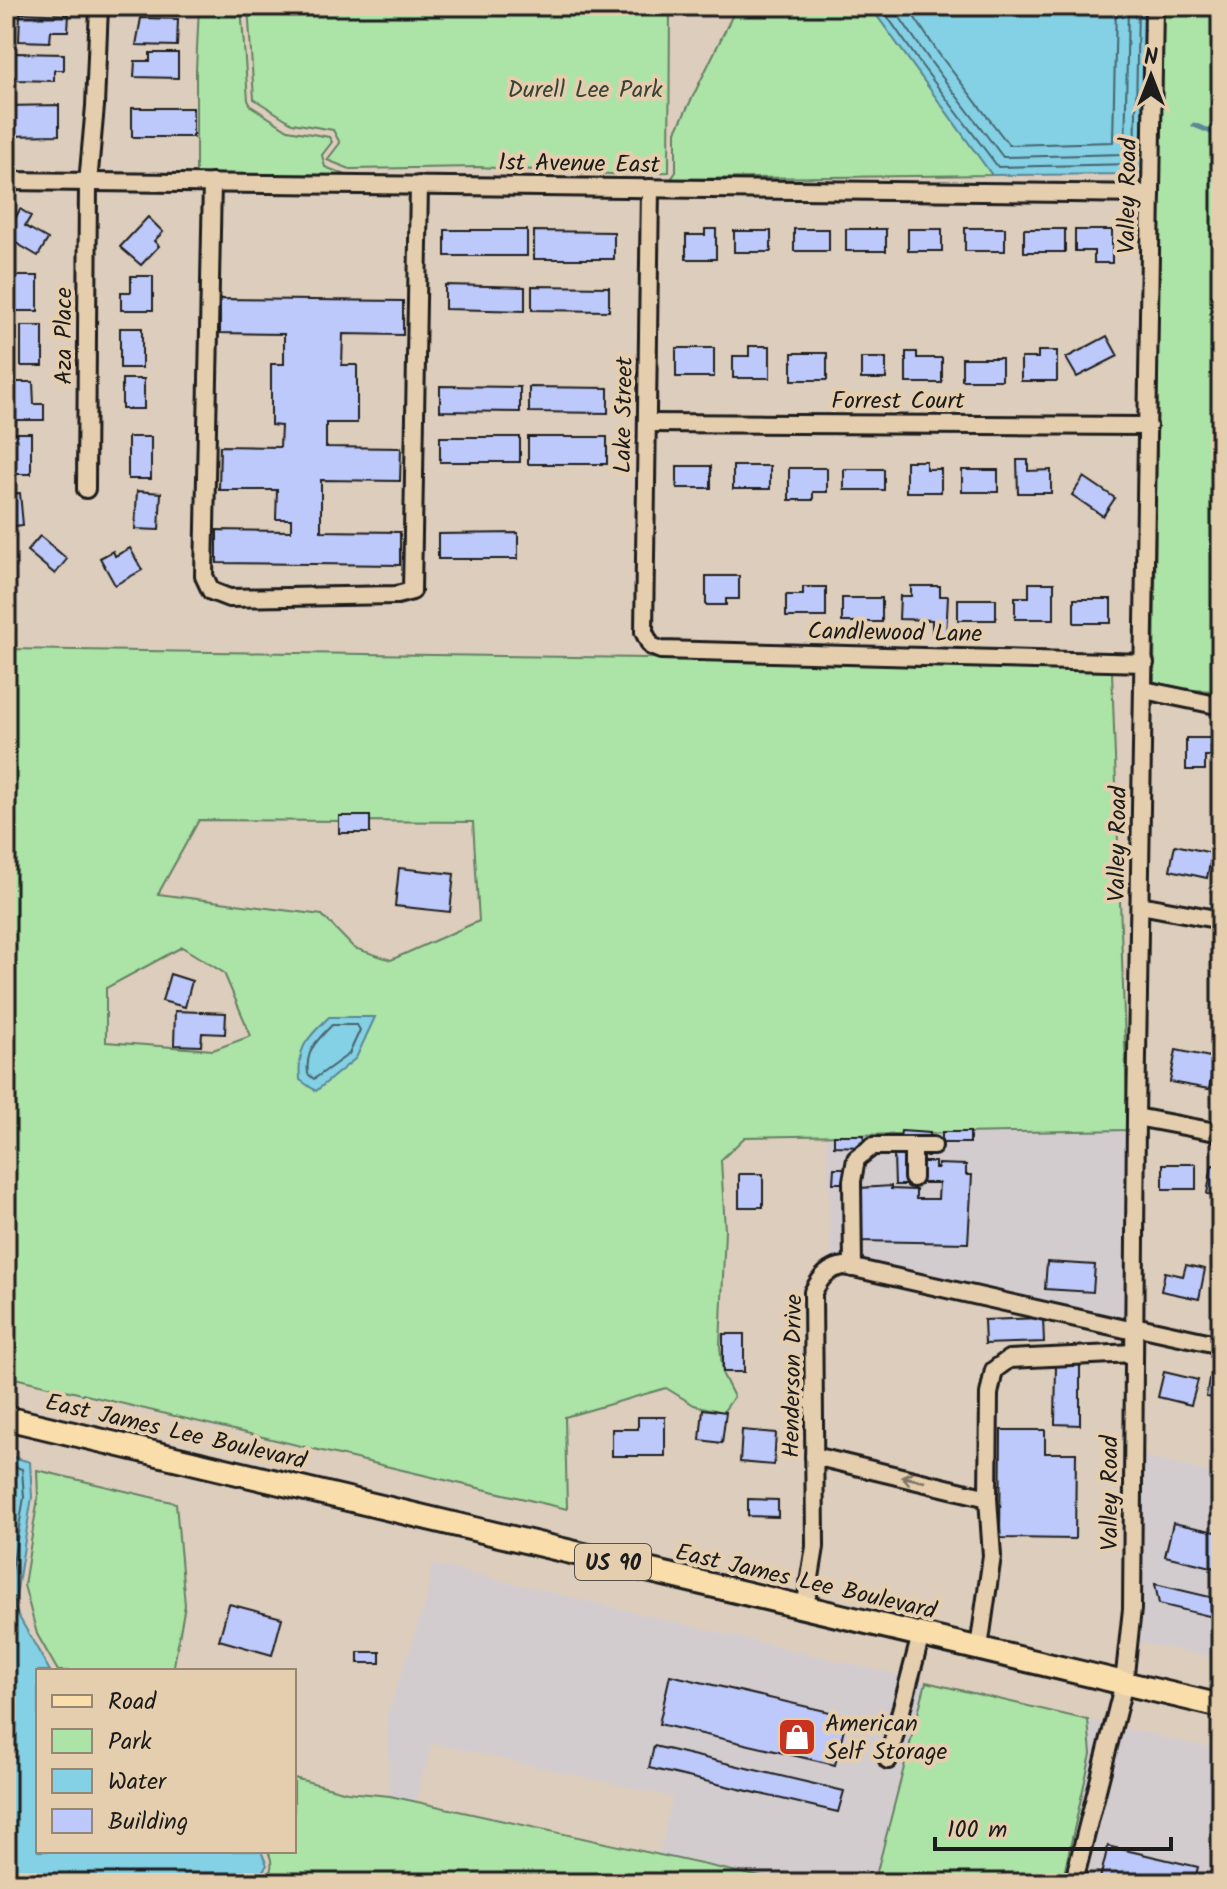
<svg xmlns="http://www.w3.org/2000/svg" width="1227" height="1889" font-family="Kalam,sans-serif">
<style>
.built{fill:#d3cccf}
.green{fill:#ace3a7;stroke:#648062;stroke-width:2;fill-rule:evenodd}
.water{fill:#84d0e4;stroke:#5a8894;stroke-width:2}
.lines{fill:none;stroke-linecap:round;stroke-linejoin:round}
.shore{stroke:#46646c;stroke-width:2}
.stream{stroke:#5a8894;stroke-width:5}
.building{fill:#bdc9fa;stroke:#1c1c1c;stroke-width:2}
.minor-casing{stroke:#1c1c1c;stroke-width:22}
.major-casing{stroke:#1c1c1c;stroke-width:28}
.minor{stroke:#e5ceae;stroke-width:16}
.major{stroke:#f9deab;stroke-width:22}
.oneway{stroke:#807565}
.labels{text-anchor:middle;stroke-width:8;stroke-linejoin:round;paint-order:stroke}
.shield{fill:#e5ceae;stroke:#585148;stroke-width:2}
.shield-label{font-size:22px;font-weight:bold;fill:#1c1c1c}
.park-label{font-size:24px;fill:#394438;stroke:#e5ceae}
.street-label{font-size:24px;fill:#1c1c1c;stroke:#e5ceae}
.poi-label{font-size:24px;fill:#1c1c1c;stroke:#e5ceae;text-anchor:start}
</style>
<rect width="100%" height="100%" fill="#ddcdbd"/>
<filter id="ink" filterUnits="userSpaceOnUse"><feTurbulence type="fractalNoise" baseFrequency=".0125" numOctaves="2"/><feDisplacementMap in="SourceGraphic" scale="16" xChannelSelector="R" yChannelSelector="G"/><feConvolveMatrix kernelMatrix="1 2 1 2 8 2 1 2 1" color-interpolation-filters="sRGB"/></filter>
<g filter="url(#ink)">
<g class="built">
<path d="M1128,1130l-2,190 -279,-63 -18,3 2,-5 -4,-119z"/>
<path d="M1141,1455l80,21v183l-84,-17 3,-33z"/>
<path d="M432,1564l494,118 -52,201h-86l-129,-28 13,-58 -240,-54 -17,59 -25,-6 -3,-80 39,-116z"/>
<path d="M1088,1720l133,30v70l-14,63h-145l29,-129z"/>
</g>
<g class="green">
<path d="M199,6h42l7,94 3,6 37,24 41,7 3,5 -10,13 3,12 21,8 -150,-1v-104z"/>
<path d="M248,6h422l-1,166 -58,2 -133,-7 -128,2 -23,-9 13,-17 -7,-13 -41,-7 -38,-24z"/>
<path d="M737,6h133l122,169 -321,4 5,-7v-41z"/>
<path d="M1162,6h59v601h-3l3,84 -31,-1 -36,-8z"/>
<path d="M6,649l642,9 464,13 16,459 -383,7 -24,23 4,70 -5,116 3,29 11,22 -11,15 -29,-7 -28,-17 -101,29 2,92 -561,-133zM199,820l274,2 6,99 -88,39 -37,-12 -32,-33 -164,-21zM182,947l42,26 27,63 -38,14 -107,-8v-54z"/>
<path d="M37,1470l139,33 9,102 -12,66h-115l-21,-37 -13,-49 14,-87z"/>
<path d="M926,1682l162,38 3,34 -29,129h-188z"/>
<path d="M294,1778l53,14 43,4 398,87h-525c9,-12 11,-18 5,-32h26z"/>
</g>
<g class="water">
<path d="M870,6h276l-3,168 -151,1z"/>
<path d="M329,1017h46l-19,41 -40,33 -16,-11c-3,-34 6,-40 29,-63z"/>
<path d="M6,1455l24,7 2,35 -18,111 36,63h-12v180h223l6,14 -13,18h-248z"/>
</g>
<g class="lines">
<g class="shore">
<path d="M880,6l42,60 76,101 137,-3 3,-158"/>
<path d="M892,6l38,55 73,96 122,-3 3,-148"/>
<path d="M907,6l32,48 70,91 104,-3 3,-136"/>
<path d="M332,1025h25l3,5 -11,24 -35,25 -6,-5c-3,-23 8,-33 24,-49z"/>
<path d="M6,1464l16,5 2,28 -18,109"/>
</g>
<path class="stream" d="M1194,125l27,11"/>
</g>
<g class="building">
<path d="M137,6h45v5l-45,-2z"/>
<path d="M20,13l49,2 -1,16h-17l-1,11 -31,-1z"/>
<path d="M141,18l37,1 -1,27 -41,-1z"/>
<path d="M15,53l49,1v16h-10v11l-40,-1z"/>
<path d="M150,53h28v25l-44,-1 1,-16h15z"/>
<path d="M59,105v30l-53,1v-30z"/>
<rect x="132" y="108" width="61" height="29"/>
<path d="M20,209l11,7 -6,10 23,13 -10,17 -32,-19z"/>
<path d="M148,217l15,15 -9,9 5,5 -18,19 -21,-18z"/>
<rect x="965" y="228" width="40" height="23"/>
<path d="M705,229h11v30h-30v-24h19z"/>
<rect x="794" y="229" width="35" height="22"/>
<rect x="846" y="229" width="40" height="22"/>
<rect x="908" y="229" width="34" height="22"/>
<rect x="1024" y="229" width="41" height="23"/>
<rect x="445" y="230" width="82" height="26"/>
<path d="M1075,230h37v33h-18v-12h-19z"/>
<path d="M534,231l80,1v27h-80z"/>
<rect x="734" y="231" width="37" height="21"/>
<rect x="15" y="276" width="23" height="35"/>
<path d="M131,276h22v34h-32v-18h10z"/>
<path d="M445,285l80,2v24l-80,-2z"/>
<path d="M532,286l77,1v24l-77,-1z"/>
<path d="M220,299l183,2v34l-60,-1 -1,31h15v58h-31v24l75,1 -1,33 -79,-1v51l79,1v33l-183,-2v-33l74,1v-12h-15l1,-29h-58l1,-44 60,1 1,-21 -10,-1v-61h13v-30l-64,-1z"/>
<rect x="21" y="326" width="22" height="40"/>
<rect x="120" y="328" width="22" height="40"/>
<path d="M1107,336l11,20 -41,21 -11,-19z"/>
<path d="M749,346h21v32h-37v-22h16z"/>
<rect x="676" y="348" width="38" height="29"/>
<path d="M1038,351h19v30h-36v-23h17z"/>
<path d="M906,352h11v6h25v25h-36z"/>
<rect x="792" y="353" width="35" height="27"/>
<rect x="861" y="358" width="25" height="21"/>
<rect x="962" y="358" width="40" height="22"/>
<rect x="122" y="379" width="22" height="30"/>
<path d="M6,382h27l1,22h10v16h-38z"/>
<path d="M440,386l80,1v25l-80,-1z"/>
<path d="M529,387l79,1v25l-79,-1z"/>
<rect x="9" y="433" width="22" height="41"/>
<rect x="128" y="437" width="23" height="42"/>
<rect x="440" y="437" width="80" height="25"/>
<rect x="528" y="437" width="79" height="27"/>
<path d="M1017,460h11v11l23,-1v23h-33z"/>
<path d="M906,461h20v8h15v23h-35z"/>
<rect x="677" y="466" width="34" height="22"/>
<rect x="733" y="466" width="37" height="23"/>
<path d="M789,468h38v24h-14v8h-24z"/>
<rect x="844" y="469" width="40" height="21"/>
<rect x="962" y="470" width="36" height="22"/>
<path d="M1084,477l31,21 -12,18 -31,-21z"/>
<path d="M137,491l24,2 -2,37 -24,-1z"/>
<path d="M20,493l3,32 -17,2v-33z"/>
<path d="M518,533v26h-80v-25z"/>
<path d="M40,536l27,23 -12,15 -28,-23z"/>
<path d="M130,548l12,22 -27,15 -15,-27 13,-7 2,5z"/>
<path d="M706,576h33v23h-13v6h-20z"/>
<path d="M1029,583h25v36h-39v-22h14z"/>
<path d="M911,586h29v10h8l-2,41 -14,-1v-16l-33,-1 1,-23h11z"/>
<path d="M803,587h23v30h-40v-22h17z"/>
<rect x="842" y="598" width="40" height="24"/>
<rect x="958" y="599" width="38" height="21"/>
<rect x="1074" y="599" width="37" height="24"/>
<path d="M1186,738h25v18h-6v14h-19z"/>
<rect x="339" y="816" width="31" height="17"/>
<path d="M1175,845l37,8 -5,25 -37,-8z"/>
<path d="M399,868l55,6 -4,38 -55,-6z"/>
<path d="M170,974l22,7 -7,26 -23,-6z"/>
<path d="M175,1011l51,2 -1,21 -23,-1 -1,13 -27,-1z"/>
<path d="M1176,1050l39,8 -6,31 -39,-7z"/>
<path d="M1221,1070v29l-5,-1z"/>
<path d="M901,1131l29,2v6l-30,-2z"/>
<rect x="942" y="1132" width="28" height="11"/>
<path d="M834,1135h30l-1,12 -29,-1z"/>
<path d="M894,1156h10l1,29h-10z"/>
<path d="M919,1162h16v6h3v-4l28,1v10h6l-4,68 -109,-2 1,-53 31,-2v3l25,1v9h22l1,-16h-20z"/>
<rect x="1163" y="1164" width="33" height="25"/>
<path d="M1212,1165l9,1v30l-14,-2z"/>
<path d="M834,1168h13l-1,15h-13z"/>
<rect x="739" y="1174" width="24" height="33"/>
<path d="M1047,1262l48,3 -2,27 -48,-3z"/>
<path d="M1186,1265l19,4 -6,30 -38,-8 4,-19 18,4z"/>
<path d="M1221,1280v29l-5,-1z"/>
<path d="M1043,1318l1,24 -59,2 -1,-24z"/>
<rect x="723" y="1334" width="21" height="38"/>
<path d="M1056,1365h24v60l-25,-1z"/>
<path d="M1164,1372l34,8 -7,25 -33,-8z"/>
<path d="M1209,1379l12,2v18l-15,-2z"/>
<path d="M703,1409l23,3 -4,31 -22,-3z"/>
<path d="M638,1417h27v39h-53v-27h26z"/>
<path d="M742,1430l34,3 -2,32 -34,-3z"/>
<path d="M1001,1430h44v23h31l-1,86 -75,-1z"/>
<path d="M748,1499l30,1v17l-30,-1z"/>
<path d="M1173,1523l48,10 -5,35 -51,-12z"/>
<path d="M1155,1584l55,13 3,20 -54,-13z"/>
<path d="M229,1604l53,14 -10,37 -53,-15z"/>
<rect x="358" y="1652" width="22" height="11"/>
<path d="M670,1675l177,41 -12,49 -176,-41z"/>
<path d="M654,1746l190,45 -6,21 -189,-44z"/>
<path d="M1108,1846l90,21 -4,16h-95z"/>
</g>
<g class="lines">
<defs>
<g id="minor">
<path d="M6,181l1145,13"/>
<path d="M212,183l-8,393 7,15 18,7 168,-3 15,-4 7,-406"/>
<path d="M650,188l-6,444 7,14 10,4 484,13"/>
<path d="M647,423l501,3"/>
<path d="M86,489l2,-306 7,-77 4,-100"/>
<path d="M1144,690l77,16"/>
<path d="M1140,905l81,15"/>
<path d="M1136,1117l85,16"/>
<path d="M913,1178v-32"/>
<path d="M853,1268l-1,-87 4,-22 17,-13h60"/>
<path d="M1134,1326l87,19"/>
<path d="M814,1456l174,42"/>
<path d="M805,1608l10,-61 -2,-255c8,-15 15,-24 32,-26l289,65"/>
<path d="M979,1648l13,-92 -4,-58 1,-104 5,-24 15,-11 125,-6"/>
<path d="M888,1760l33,-125"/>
<path d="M1075,1877l49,-194 8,-74 4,-492 18,-1111"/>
</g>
<path id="major" d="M6,1418l1215,288"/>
</defs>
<use href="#minor" class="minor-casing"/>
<use href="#major" class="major-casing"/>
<use href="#minor" class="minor"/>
<use href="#major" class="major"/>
</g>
<defs><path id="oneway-shaft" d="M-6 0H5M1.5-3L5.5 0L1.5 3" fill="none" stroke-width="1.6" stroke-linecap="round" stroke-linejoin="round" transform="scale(2)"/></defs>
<use class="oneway" href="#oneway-shaft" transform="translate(913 1479) rotate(-167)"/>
</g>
<defs>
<symbol id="shop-square" viewBox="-11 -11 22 22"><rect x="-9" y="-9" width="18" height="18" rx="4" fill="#c8321e" stroke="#e5ceae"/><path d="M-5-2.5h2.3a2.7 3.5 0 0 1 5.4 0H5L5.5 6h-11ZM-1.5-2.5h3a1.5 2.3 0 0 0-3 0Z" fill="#fff"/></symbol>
</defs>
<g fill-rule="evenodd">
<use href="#shop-square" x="775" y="1715" width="44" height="44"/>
</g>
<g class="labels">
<rect class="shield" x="575" y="1544" width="76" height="36" rx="6"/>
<g class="shield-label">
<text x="613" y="1570">US 90</text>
</g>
<g class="park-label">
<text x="585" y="97">Durell Lee Park</text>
</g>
<g class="street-label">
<text transform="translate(579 163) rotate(1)" y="8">1st Avenue East</text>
<text transform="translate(1127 196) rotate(-89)" y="8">Valley Road</text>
<text transform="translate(63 336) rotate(-90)" y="8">Aza Place</text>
<text x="898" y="408">Forrest Court</text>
<text transform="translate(623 415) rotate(-89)" y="8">Lake Street</text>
<text transform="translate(895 632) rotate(1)" y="8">Candlewood Lane</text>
<text transform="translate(1117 844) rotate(-89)" y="8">Valley Road</text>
<text transform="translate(792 1376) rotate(-89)" y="8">Henderson Drive</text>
<text transform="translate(176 1431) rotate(13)" y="8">East James Lee Boulevard</text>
<text transform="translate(1109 1493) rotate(-90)" y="8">Valley Road</text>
<text transform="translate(806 1581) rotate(13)" y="8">East James Lee Boulevard</text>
</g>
<g class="poi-label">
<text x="825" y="1731">American<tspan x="825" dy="28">Self Storage</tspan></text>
</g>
</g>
<rect width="1227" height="1889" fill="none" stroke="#e5ceae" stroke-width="32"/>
<rect x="16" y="16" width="1195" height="1857" fill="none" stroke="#1c1c1c" stroke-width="3" filter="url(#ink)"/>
<rect x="36" y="1669" width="260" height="184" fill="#e5ceae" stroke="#958774" stroke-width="2"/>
<rect x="52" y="1695" width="40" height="12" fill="#f9deab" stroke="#958774" stroke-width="2"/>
<text x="108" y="1709" font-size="24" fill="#1c1c1c">Road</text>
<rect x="52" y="1729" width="40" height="24" fill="#ace3a7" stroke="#958774" stroke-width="2"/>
<text x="108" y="1749" font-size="24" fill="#1c1c1c">Park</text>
<rect x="52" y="1769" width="40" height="24" fill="#84d0e4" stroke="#958774" stroke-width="2"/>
<text x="108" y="1789" font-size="24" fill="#1c1c1c">Water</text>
<rect x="52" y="1809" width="40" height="24" fill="#bdc9fa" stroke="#958774" stroke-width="2"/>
<text x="108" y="1829" font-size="24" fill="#1c1c1c">Building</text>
<g transform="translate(1151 76)" stroke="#e5ceae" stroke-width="6" paint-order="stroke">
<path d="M0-6L14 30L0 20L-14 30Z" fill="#1c1c1c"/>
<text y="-12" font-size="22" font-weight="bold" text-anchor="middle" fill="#1c1c1c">N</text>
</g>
<path d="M935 1837v12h236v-12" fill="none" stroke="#1c1c1c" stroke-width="4"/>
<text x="947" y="1837" font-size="24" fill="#1c1c1c" stroke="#e5ceae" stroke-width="6" paint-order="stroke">100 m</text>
</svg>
